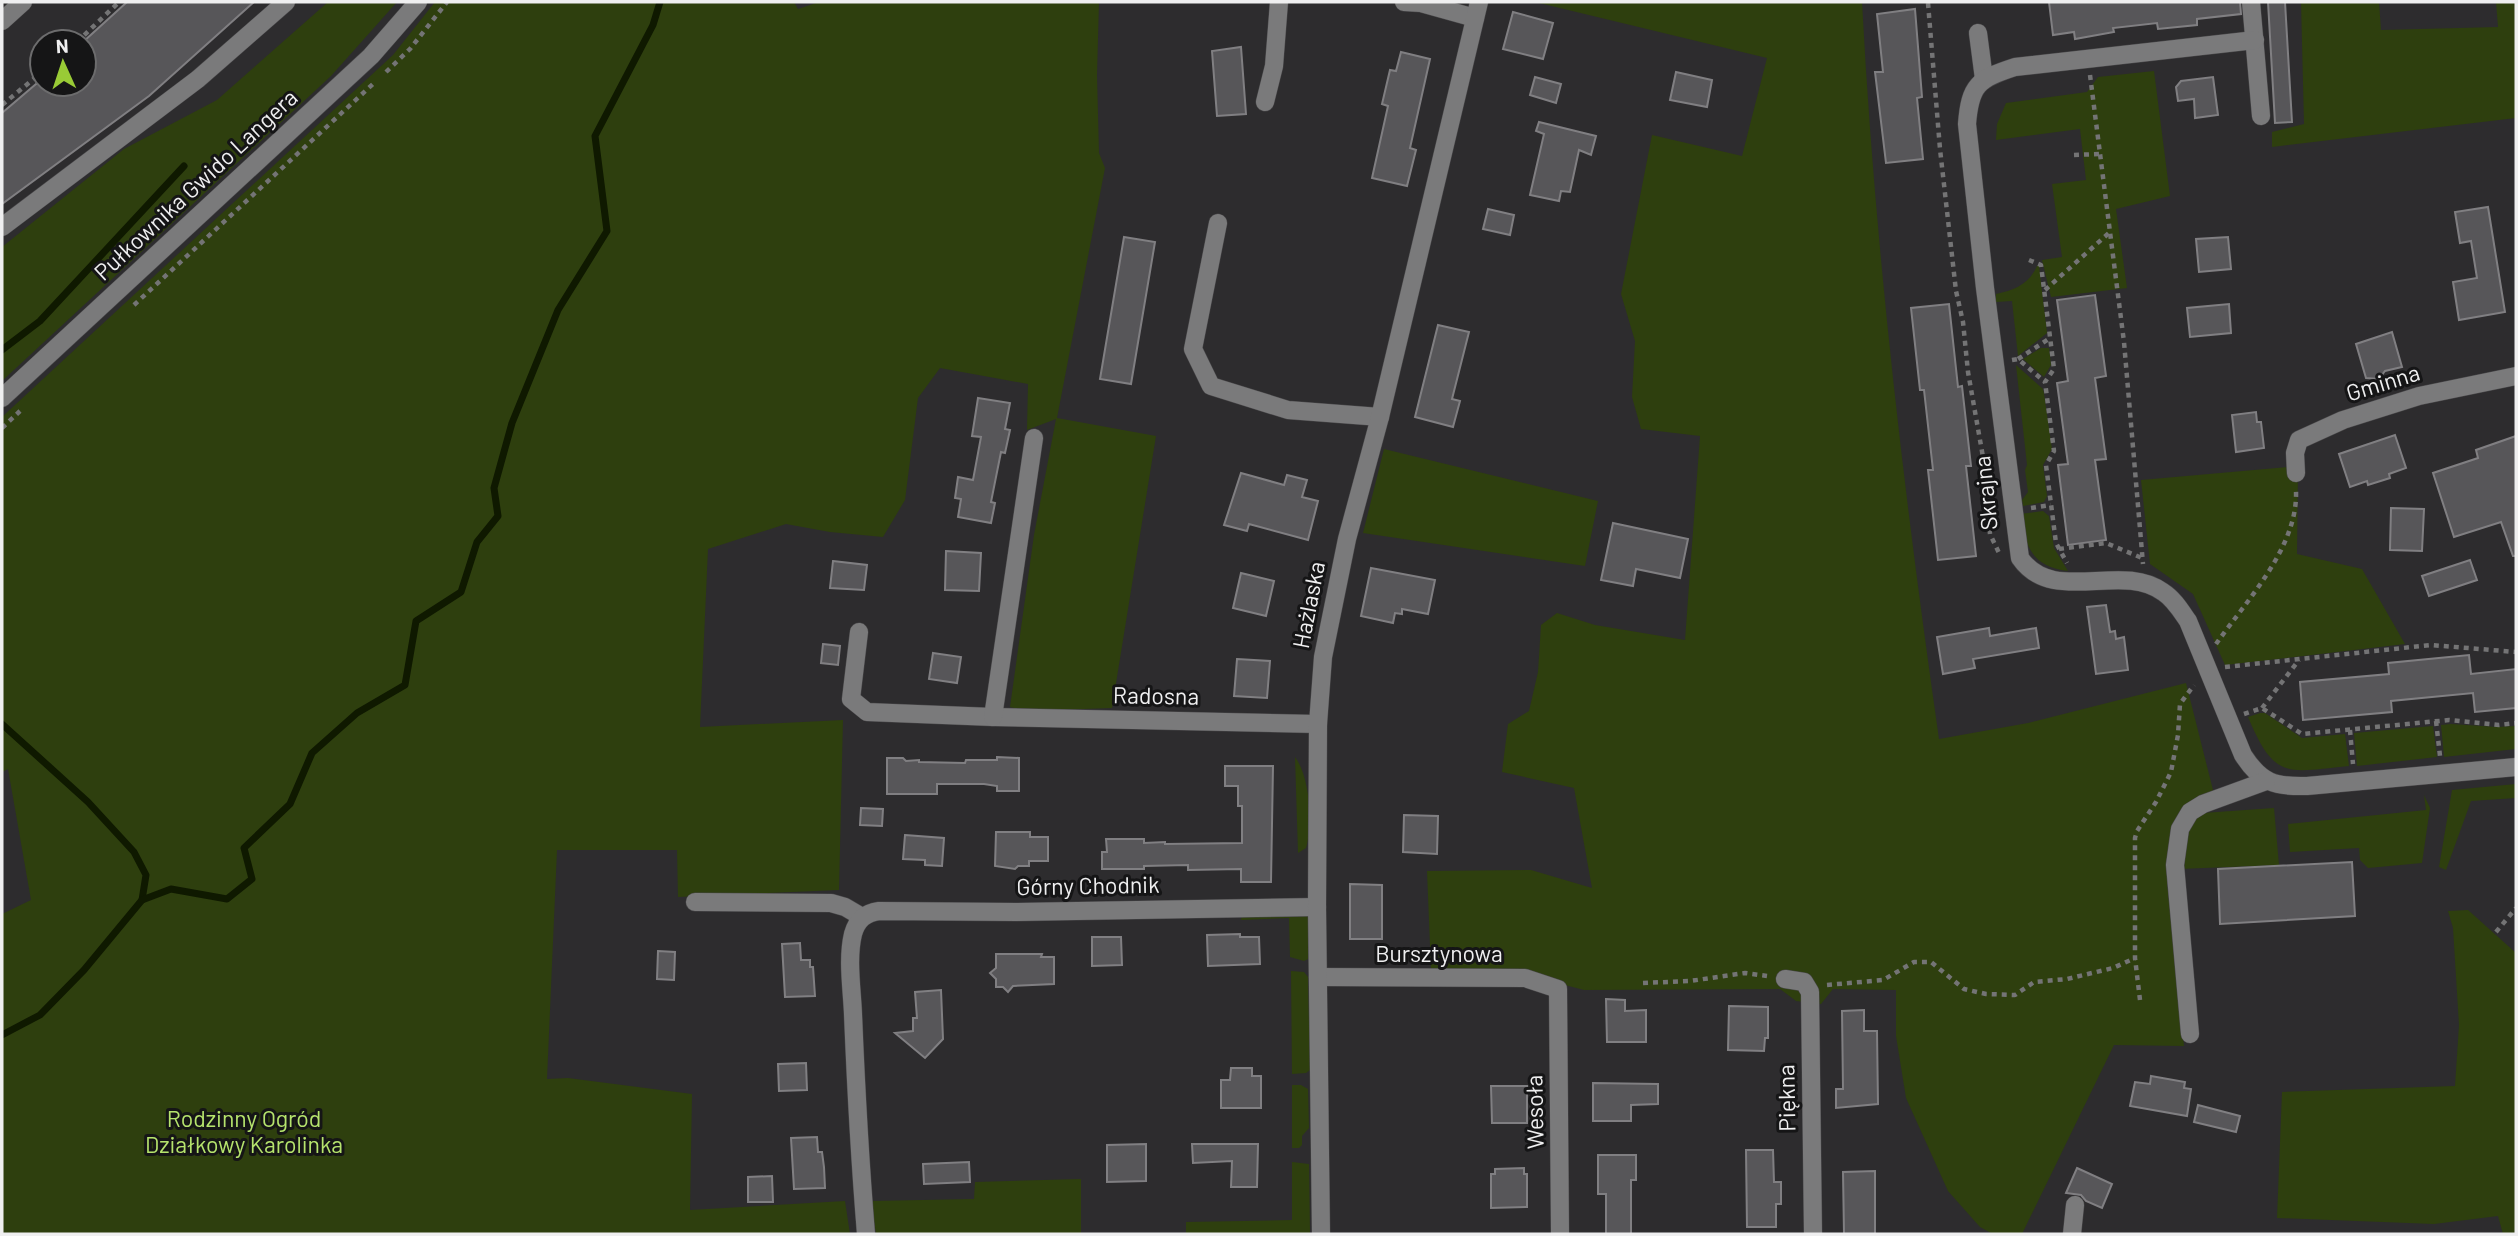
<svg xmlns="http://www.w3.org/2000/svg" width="2518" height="1236" font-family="Barlow,sans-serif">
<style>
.green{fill:#2e3f0e}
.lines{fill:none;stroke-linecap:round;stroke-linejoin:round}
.stream{stroke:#0f1900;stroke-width:7}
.building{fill:#575659;stroke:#807f82;stroke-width:2}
.minor-casing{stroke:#484749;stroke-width:19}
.path{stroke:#747475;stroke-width:4.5;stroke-dasharray:5 5;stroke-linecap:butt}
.minor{stroke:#7a7a7b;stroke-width:18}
.labels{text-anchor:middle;stroke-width:6;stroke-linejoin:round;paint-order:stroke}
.street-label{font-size:23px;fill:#efeff0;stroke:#151516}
.park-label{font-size:23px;fill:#b6e46d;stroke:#151516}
</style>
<rect width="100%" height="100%" fill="#2d2c2e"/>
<g class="green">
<path d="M328,2h69l-66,74 -329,305v-134l122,-98 93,-49z"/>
<path d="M435,2h359l4,7 21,-7h280l-2,73 2,78 6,15 -48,250 99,18 -44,272 -85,3 -17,-4 24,-172 22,-116 -29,11 1,-46 -88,-16 -22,30 -13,102 -22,37 -53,-5 -44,-8 -78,25 -8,178 143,-7 -4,170 -161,7 -1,-47h-120l-10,229 21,-1 124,16 -2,116 155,-9 5,33h-848v-320l29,-14 -23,-131 -6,3v-355l391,-362z"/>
<path d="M1535,2h327c13,247 42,492 77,737l89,-16 158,-40 28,111 -41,39 -6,49 17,164 -70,-1 -92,189h-29l-13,-7 -32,-36 -42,-93 -10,-62v-46l-63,-1 -12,15 -25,-3 -16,-12 -196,1 -23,-6 -21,-10 -109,-4 -4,-99 104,-1 61,18 -18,-100 -72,-16 6,-48 21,-13 9,-39 3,-47 16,-12 38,12 90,15 15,-204 -59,-7 -9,-32 3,-56 -14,-47 31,-159 90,21 25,-98z"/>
<path d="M2301,2h78l2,28 117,-3 -2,-25h20v116l-244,29v-15l32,-8z"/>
<path d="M2154,71l16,125 -54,13 11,79 -76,9 -9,-37 20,-3 -10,-73 34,-4 -6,-51 -84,11 1,-16 9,-21 81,-11 11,-15z"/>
<path d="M2037,266h2l8,67 -29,23 -6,-55 -16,1v-8c19,-4 33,-10 41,-28z"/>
<path d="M2041,348h8l2,17 -7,12 -21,-18z"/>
<path d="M2016,365l27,24 1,5 8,55 -9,16 4,31 -3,6 -21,4 -1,-6 6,-8 -3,-22 2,-5z"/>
<path d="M1384,449l214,52 -13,65 -222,-33z"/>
<path d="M2298,466l-1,88 65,15 43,75 -180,21 -32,-71 -43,-30 -9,-84z"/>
<path d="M2043,511l6,5 5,32 14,23c-37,-5 -42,-24 -48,-57z"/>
<path d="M2260,713h5l37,25 43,-4 4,32c-62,6 -74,15 -101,-49z"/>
<path d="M2451,724l46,3 18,-1 1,23 -72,8 -3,-32z"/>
<path d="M2433,726l4,31 -80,9 -3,-33z"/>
<path d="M1295,757c15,20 18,67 11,91l-8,5z"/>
<path d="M2516,784v14l-45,3 -25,69 -7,-3 13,-77z"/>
<path d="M2424,795l6,13 -8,55 -54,5 -8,-8 -1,-12 -69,4 -2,-28 138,-14z"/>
<path d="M2274,808l5,57 -100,4 11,-46 13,-10z"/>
<path d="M2468,910l48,43v281h-13l-5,-18 -64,8 -157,-6 5,-126 173,-6 4,-61 -6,-97 -5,-17z"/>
<path d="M1242,913h63l4,5 -1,41 -4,2 -14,-4 -1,-39 -48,2z"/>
<path d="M1291,971l13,1 4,5 2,93 -4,3 -14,1z"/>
<path d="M1292,1085h9l7,4 1,39 -7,8v9l-3,3h-7z"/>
<path d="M1292,1162l17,2 1,70h-124v-12l106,-2z"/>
<path d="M1081,1179v55h-205l-5,-33 103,-2 1,-17z"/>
</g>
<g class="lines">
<g class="stream">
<path d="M2,350l38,-29 144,-155"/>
<path d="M2,724l86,78 46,50 12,23 -4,25"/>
<path d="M2,1035l38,-20 44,-45 58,-70 29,-11 56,10 25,-20 -8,-31 46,-44 22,-51 45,-40 48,-28 11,-64 45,-29 16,-50 21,-26 -4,-28 18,-65 46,-113 49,-79 -12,-95 58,-111 7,-23"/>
</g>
</g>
<g class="building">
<path d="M127,2h127l-105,94 -147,108v-91l34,-29h48l-1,-42z"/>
<path d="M2049,2h191l1,12 -44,5v6l-39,4 -1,-6 -44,5 1,4 -39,7 -1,-7 -21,3z"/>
<path d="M2268,2h17l7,120 -17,1z"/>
<path d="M1915,9l7,88 -5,1 6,61 -37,4 -11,-91h8l-6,-58z"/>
<path d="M1513,12l40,11 -10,36 -40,-10z"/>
<path d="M1241,47l5,67 -29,2 -5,-65z"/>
<path d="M1401,52l29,7 -20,89 6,2 -9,36 -35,-8 16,-72 -6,-2 8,-34 6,1z"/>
<path d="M1676,72l36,8 -5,27 -37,-7z"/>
<path d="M1535,77l26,7 -5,19 -26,-8z"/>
<path d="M2213,77l5,38 -23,3 -1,-19 -16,2 -2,-14 5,-6z"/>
<path d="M1539,122l57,14 -5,19 -12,-5 -9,42 -9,-1 -2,10 -29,-6 14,-61 -8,-3z"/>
<path d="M2488,207l17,105 -46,8 -6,-38 24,-4 -6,-37 -11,2 -5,-31z"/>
<path d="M1488,209l26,6 -4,20 -27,-6z"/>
<path d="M1124,237l31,5 -24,142 -31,-5z"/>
<path d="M2228,237l3,32 -32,3 -3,-33z"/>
<path d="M2095,295l11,81 -11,2 11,81 -11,1 11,80 -38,5 -10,-80 10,-1 -11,-81 11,-2 -11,-81z"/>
<path d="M1949,304l9,83 4,-1 9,80h-5l10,90 -38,4 -10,-90h5l-9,-80h-4l-9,-82z"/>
<path d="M2229,304l2,29 -41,4 -3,-29z"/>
<path d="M1438,325l31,7 -17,67 8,2 -7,26 -38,-10z"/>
<path d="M2392,332l10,35 -17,4 -6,8 -13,-1 -10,-34z"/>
<path d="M978,398l32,5 -5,26 5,1 -5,23 -4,-1 -10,50 4,1 -4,20 -33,-6 3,-18 -6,-1 3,-21 15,3 8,-43 -9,-1z"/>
<path d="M2256,412l1,10h4l3,26 -28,4 -4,-37z"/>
<path d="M2395,435l11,33 -17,6 1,4 -22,7 -1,-4 -17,6 -11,-33z"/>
<path d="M2516,436v120h-3l-12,-34 -47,15 -21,-64 45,-15 -2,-8z"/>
<path d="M1241,473l43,12 3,-10 20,5 -5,17 16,4 -10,39 -59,-16 -2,7 -23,-6z"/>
<path d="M2391,508l33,1 -2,42 -32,-1z"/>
<path d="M1613,523l75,16 -8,39 -44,-9 -3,17 -32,-6z"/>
<path d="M946,551l35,2 -2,38 -34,-1z"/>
<path d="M2470,560l7,20 -48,16 -7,-20z"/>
<path d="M833,561l34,4 -3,25 -34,-2z"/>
<path d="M1371,568l64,12 -7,34 -26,-5v5l-7,-1 -2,10 -32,-7z"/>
<path d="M1241,573l33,8 -8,35 -33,-8z"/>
<path d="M2106,605l4,27 5,-1 1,8 8,-2 4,33 -32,4 -9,-67z"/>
<path d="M1989,628l1,8 46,-8 3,20 -66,11 2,9 -32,6 -6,-37z"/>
<path d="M823,644l17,2 -2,19 -17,-2z"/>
<path d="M933,653l28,4 -4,26 -28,-4z"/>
<path d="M2469,655l2,19 45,-5v39l-41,4 -2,-19 -82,8 1,11 -89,8 -3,-38 89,-8 -1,-11z"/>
<path d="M1237,659l33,2 -3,37 -33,-2z"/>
<path d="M997,757l22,1v33h-22v-5l-13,-2h-47v10h-50v-36h16l3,3 13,-1v2l46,1 1,-3h31z"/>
<path d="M1225,766h48l-2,116h-30v-13l-53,1v-5l-44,1v3h-42v-17h5l-1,-13h38v4l21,-1v2l77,-1v-37h-4v-20h-13z"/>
<path d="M861,808l22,1 -1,17 -22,-1z"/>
<path d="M1404,815l34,1 -1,38 -34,-2z"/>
<path d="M996,832h34v5h18v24h-19v5h-11l-3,3 -20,-3z"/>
<path d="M905,835l39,3 -2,28 -17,-1v-5l-22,-1z"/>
<path d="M2352,862l3,54 -135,8 -2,-55z"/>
<path d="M1350,884l32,1v54h-32z"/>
<path d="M1240,934v3h19l1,27 -52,2 -1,-31z"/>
<path d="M1092,937h29l1,28 -30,1z"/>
<path d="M800,943l1,17h9v7h3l2,29 -30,1 -3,-53z"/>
<path d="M658,951l17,1 -1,28 -17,-1z"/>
<path d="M996,954h46l-1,3h13v27l-41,2 -5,6 -5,-5h-7v-8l-6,-6 6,-5z"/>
<path d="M941,990l2,49 -18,19 -30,-25 18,-2v-13h4l-2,-26z"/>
<path d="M1606,999l19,1v11l21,-1v32h-39z"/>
<path d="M1729,1006l39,1v31h-3l-1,13 -36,-1z"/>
<path d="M1864,1010v21h13l1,73 -42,4v-19h7l-1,-78z"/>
<path d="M806,1063l1,27 -28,1 -1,-27z"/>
<path d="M1231,1068h21v8h9v32h-40v-28h9z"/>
<path d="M2151,1076l34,6 -1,6 7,1 -4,27 -57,-10 5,-24 15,2z"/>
<path d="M1593,1083l65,1v20l-27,1v16h-38z"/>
<path d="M1491,1086h36v37h-35z"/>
<path d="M2198,1105l42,11 -4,16 -42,-10z"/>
<path d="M817,1137l1,15h4l2,15 1,21 -31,1 -3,-51z"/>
<path d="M1146,1144v37l-39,1v-37z"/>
<path d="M1192,1144h66l-1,43h-26l1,-26 -39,2z"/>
<path d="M1746,1150h27l1,32h7v22h-5v23h-29z"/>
<path d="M1598,1155h38v25h-5v54h-25v-40h-8z"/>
<path d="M969,1162l1,20 -46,2 -1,-20z"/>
<path d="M1524,1168v6h3v33l-36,1v-34h4v-5z"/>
<path d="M2077,1168l35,16 -10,24 -16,-7 -5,-6 -15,-2z"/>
<path d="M1875,1171v63h-31l-1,-62z"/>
<path d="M772,1176l1,26h-25v-25z"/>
</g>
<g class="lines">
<defs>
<g id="minor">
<path d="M1404,2l17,1 54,15"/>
<path d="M2251,2l10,114"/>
<path d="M2,21l21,-19"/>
<path d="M1978,33l6,46"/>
<path d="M2255,40l-240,27c-37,12 -45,18 -48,57l18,164 35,270c33,48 101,3 143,34 11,7 18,19 25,29l55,134c18,28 32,32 64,31l209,-19"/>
<path d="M1265,102l9,-36 5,-64"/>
<path d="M1218,223l-25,126 18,37 77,24 92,7"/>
<path d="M2,227l196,-148 88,-77"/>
<path d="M2,398l369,-342 47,-54"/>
<path d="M2296,473l-1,-20 4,-13 44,-20 76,-24 97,-20"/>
<path d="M859,632l-8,67 16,13 126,5 325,7"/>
<path d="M993,717l41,-279"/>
<path d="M695,902l136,1 14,4 17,10"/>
<path d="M1318,977l207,1 33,11 2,245"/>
<path d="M1785,979l19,3 6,10 3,242"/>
<path d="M2190,1034l-15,-169 5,-36 10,-17 13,-8 63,-23"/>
<path d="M866,1234c-6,-73 -10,-146 -13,-220 -1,-25 -6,-55 0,-80 4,-14 12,-21 26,-23l138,1 300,-5"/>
<path d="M1321,1234l-4,-327 1,-183 5,-67 24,-118 33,-122 99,-415"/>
<path d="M2072,1234l3,-29"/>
</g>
</defs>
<use href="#minor" class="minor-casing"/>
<g class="path">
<path d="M1928,3l12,146 16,142 7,31 5,50 15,85 7,77 9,19"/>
<path d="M77,42l42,-40"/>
<path d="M386,72l24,-23 37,-47"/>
<path d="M2090,75l34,267 19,222"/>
<path d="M2,105l40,-33"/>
<path d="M2074,155l26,-1"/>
<path d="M2029,260l12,5 13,104 -9,13 9,69 -8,14 10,78 11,20"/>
<path d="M2045,290l65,-58"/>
<path d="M134,305l240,-222"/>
<path d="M2018,359l32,-21"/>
<path d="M2012,360l6,-1 27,23"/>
<path d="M2,428l18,-17"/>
<path d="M2031,508l20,-3"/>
<path d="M2059,549l47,-6 36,15"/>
<path d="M2216,644c31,-44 82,-97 80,-153"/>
<path d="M2225,667l206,-22 85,7"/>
<path d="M2262,708l37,-48"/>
<path d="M2244,714l18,-6 40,26 147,-14 50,5 17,-2"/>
<path d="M2436,721l4,35"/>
<path d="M2350,730l3,34"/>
<path d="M2496,932l20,-24"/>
<path d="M1643,983l47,-2 55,-8 22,3"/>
<path d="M1827,985l56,-5 31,-18h17l33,27 22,5 29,1 19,-13 33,-3 46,-11 22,-10"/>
<path d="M2140,1000l-5,-42v-120l2,-7 19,-29 15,-30 7,-37 2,-31 14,-19"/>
</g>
<use href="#minor" class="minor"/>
</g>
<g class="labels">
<g class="street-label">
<text transform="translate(196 185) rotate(-43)" y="8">Pułkownika Gwido Langera</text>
<text transform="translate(2383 383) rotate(-17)" y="8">Gminna</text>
<text transform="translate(1986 493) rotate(-96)" y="8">Skrajna</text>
<text transform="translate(1309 605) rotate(-79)" y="8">Hażlaska</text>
<text transform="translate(1156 696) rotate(1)" y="8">Radosna</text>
<text transform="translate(1088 886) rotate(-1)" y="8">Górny Chodnik</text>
<text x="1439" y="962">Bursztynowa</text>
<text transform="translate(1787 1098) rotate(-91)" y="8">Piękna</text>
<text transform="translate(1535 1112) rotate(-91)" y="8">Wesoła</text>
</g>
<g class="park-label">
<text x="244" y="1127">Rodzinny Ogród<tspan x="244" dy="26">Działkowy Karolinka</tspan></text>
</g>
</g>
<rect width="2518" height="1236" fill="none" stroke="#efeff0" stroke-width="7"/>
<g transform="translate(63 63) rotate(357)"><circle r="33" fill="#151516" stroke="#6c6c6d" stroke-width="2"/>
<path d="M0-5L12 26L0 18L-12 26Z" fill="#99cb36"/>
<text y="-10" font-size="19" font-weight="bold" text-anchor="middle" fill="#efeff0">N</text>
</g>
</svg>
